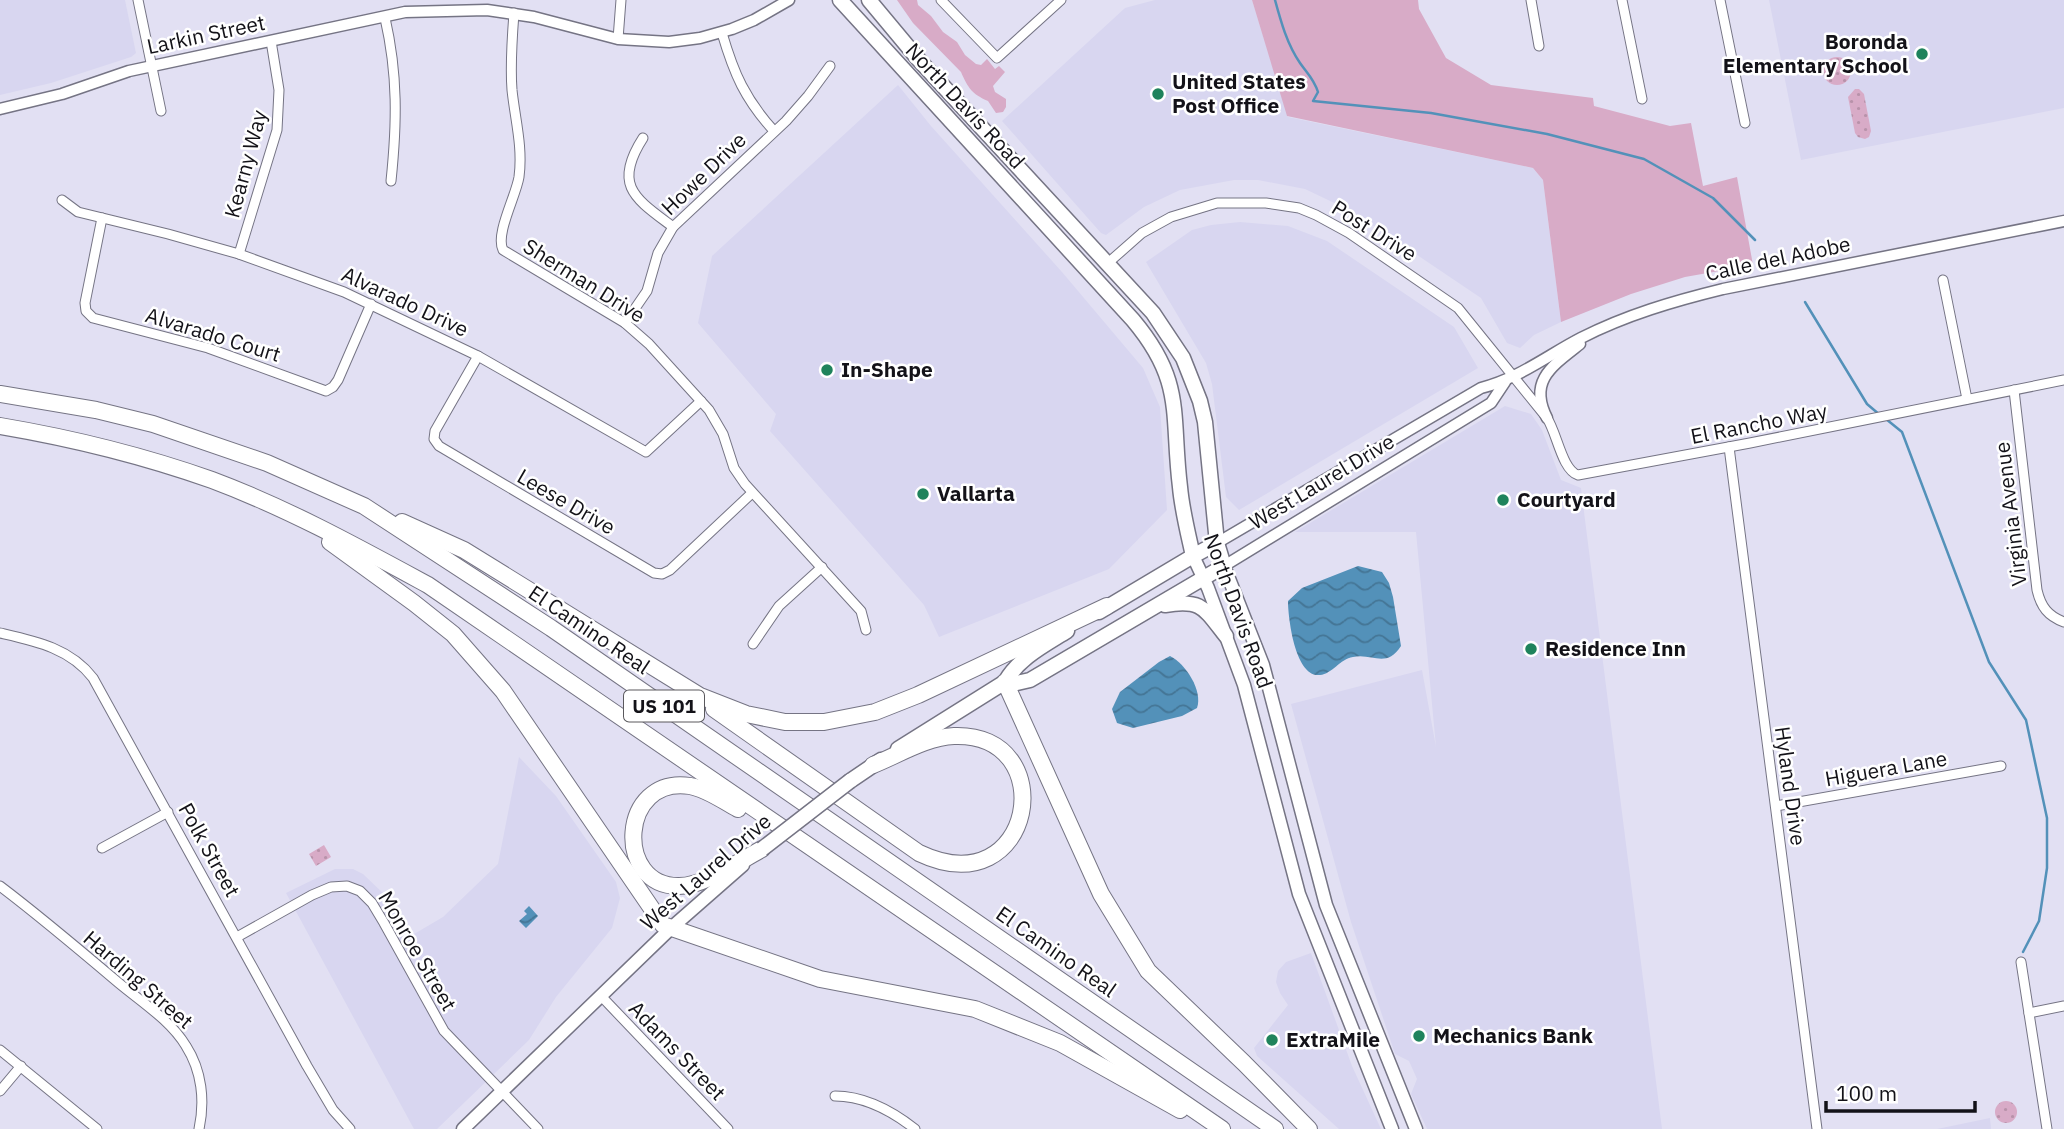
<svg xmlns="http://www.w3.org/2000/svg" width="2064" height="1129" font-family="'IBM Plex Sans',sans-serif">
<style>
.built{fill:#d8d6f0}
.grass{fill:#d8abc7}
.park{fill:url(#park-dots)}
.water{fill:url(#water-waves)}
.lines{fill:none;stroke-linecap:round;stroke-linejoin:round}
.stream{stroke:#5391b9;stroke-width:2.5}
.minor-casing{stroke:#757484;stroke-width:11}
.tertiary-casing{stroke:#757484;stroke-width:13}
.secondary-casing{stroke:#757484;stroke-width:15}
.primary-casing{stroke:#757484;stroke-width:17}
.trunk-casing{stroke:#757484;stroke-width:17}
.motorway-casing{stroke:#757484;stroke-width:18}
.minor{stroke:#fff;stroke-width:9}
.tertiary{stroke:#fff;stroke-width:10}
.secondary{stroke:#fff;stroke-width:12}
.primary{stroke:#fff;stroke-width:14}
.trunk{stroke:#fff;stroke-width:14}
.motorway{stroke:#fff;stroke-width:16}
.trunk-bridge-casing{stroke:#757484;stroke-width:17;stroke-linecap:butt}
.trunk-bridge{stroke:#fff;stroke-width:14}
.poi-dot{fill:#1f835c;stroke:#fff;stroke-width:2.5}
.labels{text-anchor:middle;stroke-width:5;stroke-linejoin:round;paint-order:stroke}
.shield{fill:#fff;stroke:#5a595d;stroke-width:2}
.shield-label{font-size:19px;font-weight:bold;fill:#131218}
.street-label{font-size:21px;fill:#131218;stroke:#fff}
.poi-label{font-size:21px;font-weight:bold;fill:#131218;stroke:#fff;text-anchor:start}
</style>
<defs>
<pattern id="park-dots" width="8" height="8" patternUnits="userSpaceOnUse" patternTransform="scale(1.75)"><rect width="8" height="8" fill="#d8abc7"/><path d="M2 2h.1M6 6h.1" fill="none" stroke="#b892aa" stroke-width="1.8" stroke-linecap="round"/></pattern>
<pattern id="water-waves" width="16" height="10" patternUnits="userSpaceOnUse" patternTransform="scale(1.75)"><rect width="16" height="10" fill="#5391b9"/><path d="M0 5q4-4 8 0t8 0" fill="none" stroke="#447595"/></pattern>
</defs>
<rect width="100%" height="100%" fill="#e2e0f3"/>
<g class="built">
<path d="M0,0h125l11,53 -5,4 -80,26 -51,12z"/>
<path d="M1155,0h97l36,117 245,51 10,12 18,142 -27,13 -14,13 -13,-5 -26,-45 -95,-64 -39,-25 -42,-20 -47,-9h-24l-54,10 -36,17 -38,28 -5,-2 -99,-112 123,-113z"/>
<path d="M1769,0h295v108l-263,52z"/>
<path d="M898,85l33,41 131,146 81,96 17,39 7,103 -58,59 -170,68 -15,-32 -154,-174 6,-17 -78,-91 14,-67z"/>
<path d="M1240,222l48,4 39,15 127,86 24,41 -239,142 -13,-13 -14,-113 -6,-21 -60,-101 46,-32 19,-5z"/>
<path d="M1505,406l26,8 11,16 19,50 20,8 81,641h-235l-16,-35 6,-15 -8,-18 -14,-7 -44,-132 -60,-218 131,-34 14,77 -20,-215h-121z"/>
<path d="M519,757l37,39 60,86 4,16 -8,30 -56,69 -27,43 -92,89h-23l-128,-236 49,-24h18l10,5 23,22 23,41 34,-20 55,-53z"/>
<path d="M1311,953l41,113 29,63h-42l-82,-73 -3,-8 34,-43 -8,-12 -4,-11 2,-11 8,-9z"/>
<path d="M1990,1118l1,11h-54z"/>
</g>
<g class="grass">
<path d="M897,0h20l1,5 13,11 12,16 14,10 8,13 11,9 5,1 6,-6 8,10 4,-3 6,6 -12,14 2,6 11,7v8l-3,5 -7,1 -8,-12c-16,-7 -20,-13 -27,-29l-48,-49z"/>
<path d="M1252,0h166l1,9 27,49 45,27 102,13 1,8 76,20 21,-3 12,63 34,-9 16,88 -68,12 -54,17 -70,28 -18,-142 -10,-12 -246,-52z"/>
</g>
<g class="park">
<circle cx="1837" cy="71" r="14"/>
<path d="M1855,89h4l5,5 7,37 -2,6 -4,2 -7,-2 -3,-4 -7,-36z"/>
<path d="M324,845l7,12 -15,9 -7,-12z"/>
<circle cx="2006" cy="1112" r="11"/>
</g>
<g class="water">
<path d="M1358,566l24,6 7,11 4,14 8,49c-15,23 -28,7 -48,11 -13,2 -21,17 -33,18 -25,3 -32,-58 -32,-74l14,-13z"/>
<path d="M1170,656c16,8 33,35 27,52l-15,8 -49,12 -16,-5 -5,-14 8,-17 39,-30z"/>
<path d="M529,906l9,10 -12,12 -7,-7 8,-7 -3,-3z"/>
</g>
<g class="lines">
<g class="stream">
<path d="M1275,0c6,22 12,44 25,63 7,10 14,16 18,29l-5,9 118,12 116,21 97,25 69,39 42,42"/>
<path d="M1805,302l62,102 13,11"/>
<path d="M1886,419l16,13 87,230 37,58 21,98v50l-8,53 -16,31"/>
</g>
<defs>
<g id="minor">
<path d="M138,0l23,111"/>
<path d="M941,0l56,58 64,-58"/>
<path d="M1531,0l8,46"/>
<path d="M1622,0l20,99"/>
<path d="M1720,0l25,123"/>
<path d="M514,13c-2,26 -4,51 -2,77 3,29 11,57 7,87 -3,19 -24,57 -16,73l122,73 24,21 60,66 14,24 11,34 11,16 116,127 5,19"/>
<path d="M385,18c13,57 12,105 6,163"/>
<path d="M722,33c12,41 23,66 52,98"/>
<path d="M618,39l3,-39"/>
<path d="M643,138c-31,48 -7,61 30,89"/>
<path d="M62,200l16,12 90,22 71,20 105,38 134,64 168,96 55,-51"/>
<path d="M102,218l-17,85 1,8 7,7 115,30 118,43 7,-4 5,-7 33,-76"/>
<path d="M239,254l38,-124 2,-40 -8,-49"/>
<path d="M1108,263l34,-30 29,-16 46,-14h49l33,5 17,7 33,18 109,75 89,110c10,15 15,52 31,57l172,-32 314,-63"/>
<path d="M1943,280l24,119"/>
<path d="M625,323l22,-32 11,-38 15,-26 113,-106 22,-25 22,-30"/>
<path d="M478,356l-43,75 -1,8 5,7 215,127 8,1 8,-4 82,-77"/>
<path d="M2014,390l23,200c4,17 11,26 27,32"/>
<path d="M1729,447l88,682"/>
<path d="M0,633c35,8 70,15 93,45l214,388 26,44 17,19"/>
<path d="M753,644l26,-38 43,-39"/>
<path d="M1776,806l225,-40"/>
<path d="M102,848l66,-36"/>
<path d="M0,886c41,31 81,65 120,98 23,19 51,37 66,62 16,25 19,55 13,83"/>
<path d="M237,937l75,-42 19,-8 16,-1 13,5 12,12 12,20 60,108 94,98"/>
<path d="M2021,962l26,167"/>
<path d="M602,997l126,132"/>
<path d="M2029,1013l35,-7"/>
<path d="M0,1050l97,79"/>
<path d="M0,1091l21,-25"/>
<path d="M835,1096c30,0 57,15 80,33"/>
</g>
<g id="tertiary">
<path d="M0,109l62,-15 67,-23 276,-59 82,-2 47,7 84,22 51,3 31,-4 32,-9 22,-9 35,-20"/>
<path d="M1547,418c-19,-37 5,-52 33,-74"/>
<path d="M1217,543l264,-155c37,-9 67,-33 100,-50 45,-23 93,-37 142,-49l341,-68"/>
<path d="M1224,566l267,-163 14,-21"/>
</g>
<g id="secondary">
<path d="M1193,556l15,32 36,97 55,209 93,235"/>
<path d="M1224,566l39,99 63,240 90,224"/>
<path d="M463,1129l207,-200 73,-64"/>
</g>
<path id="primary" d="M1193,556l24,-13"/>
<g id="trunk">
<path d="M840,0l293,320c52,62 38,94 47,167 2,23 8,46 13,69l-94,56"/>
<path d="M869,0l50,60 234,253 30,45 17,43 5,21 12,121 7,23 -194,114 -13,3 -12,-1"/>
<path d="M1165,605c37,-6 39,3 61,31"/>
<path d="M898,749l107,-67c14,-24 38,-36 62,-51"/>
<path d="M850,781l31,-21"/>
</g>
<g id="motorway">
<path d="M0,394l96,16 57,14 114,39 97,43 187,122 724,501"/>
<path d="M0,426c71,12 144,30 212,54 75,28 146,67 216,105l794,544"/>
<path d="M402,522l62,28 236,146 46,18 39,8h39l51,-10 43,-17 189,-89"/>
<path d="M330,542l84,61 39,31 50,57 160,234 157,54 155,30 85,34 120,67"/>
<path d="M1005,682l96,212 47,77 96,92 65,66"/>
<path d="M714,709l205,144c116,55 144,-121 35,-117 -27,1 -56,19 -81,29"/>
<path d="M738,809c-15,-8 -31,-20 -48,-23 -71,-11 -76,101 -11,100 26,0 60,-25 83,-37"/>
</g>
</defs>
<use href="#minor" class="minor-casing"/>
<use href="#tertiary" class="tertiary-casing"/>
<use href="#secondary" class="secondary-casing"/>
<use href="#primary" class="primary-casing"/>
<use href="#trunk" class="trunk-casing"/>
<use href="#motorway" class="motorway-casing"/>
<use href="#minor" class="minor"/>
<use href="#tertiary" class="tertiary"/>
<use href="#secondary" class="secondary"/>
<use href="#primary" class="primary"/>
<use href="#trunk" class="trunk"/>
<use href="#motorway" class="motorway"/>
<defs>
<path id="trunk-bridge" d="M762,849l88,-68"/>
</defs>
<use href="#trunk-bridge" class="trunk-bridge-casing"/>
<use href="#trunk-bridge" class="trunk-bridge"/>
</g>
<g class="poi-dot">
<circle cx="1922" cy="54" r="7"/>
<circle cx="1158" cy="94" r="7"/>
<circle cx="827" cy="370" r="7"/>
<circle cx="923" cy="494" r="7"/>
<circle cx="1503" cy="500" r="7"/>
<circle cx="1531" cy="649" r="7"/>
<circle cx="1419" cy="1036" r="7"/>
<circle cx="1272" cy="1040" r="7"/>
</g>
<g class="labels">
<rect class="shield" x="624" y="690.5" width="80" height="31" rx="5"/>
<g class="shield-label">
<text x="664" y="713">US 101</text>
</g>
<g class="street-label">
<text transform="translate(206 35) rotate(-12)" y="7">Larkin Street</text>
<text transform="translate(965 106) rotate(47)" y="7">North Davis Road</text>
<text transform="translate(246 164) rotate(-75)" y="7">Kearny Way</text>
<text transform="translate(704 174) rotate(-44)" y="7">Howe Drive</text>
<text transform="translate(1374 231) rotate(32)" y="7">Post Drive</text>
<text transform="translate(1778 259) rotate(-12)" y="7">Calle del Adobe</text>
<text transform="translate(584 281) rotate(32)" y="7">Sherman Drive</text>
<text transform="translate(405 302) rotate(25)" y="7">Alvarado Drive</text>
<text transform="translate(213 335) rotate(17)" y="7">Alvarado Court</text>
<text transform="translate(1759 424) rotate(-11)" y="7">El Rancho Way</text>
<text transform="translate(1322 482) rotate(-31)" y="7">West Laurel Drive</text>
<text transform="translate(566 502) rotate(30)" y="7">Leese Drive</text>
<text transform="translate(2011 514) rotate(-97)" y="7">Virginia Avenue</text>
<text transform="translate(1238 611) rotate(70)" y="7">North Davis Road</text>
<text transform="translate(589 630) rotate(34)" y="7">El Camino Real</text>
<text transform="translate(1886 769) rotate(-10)" y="7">Higuera Lane</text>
<text transform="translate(1790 786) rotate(82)" y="7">Hyland Drive</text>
<text transform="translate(209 850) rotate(61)" y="7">Polk Street</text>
<text transform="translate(706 872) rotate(-41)" y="7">West Laurel Drive</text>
<text transform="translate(417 951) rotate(60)" y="7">Monroe Street</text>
<text transform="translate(1056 952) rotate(35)" y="7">El Camino Real</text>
<text transform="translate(138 980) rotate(41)" y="7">Harding Street</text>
<text transform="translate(677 1051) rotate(46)" y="7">Adams Street</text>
</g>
<g class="poi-label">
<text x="1908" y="49" text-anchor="end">Boronda<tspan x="1908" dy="24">Elementary School</tspan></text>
<text x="1172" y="89">United States<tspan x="1172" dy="24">Post Office</tspan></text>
<text x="841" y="377">In-Shape</text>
<text x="937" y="501">Vallarta</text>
<text x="1517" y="507">Courtyard</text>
<text x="1545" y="656">Residence Inn</text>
<text x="1433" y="1043">Mechanics Bank</text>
<text x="1286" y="1047">ExtraMile</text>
</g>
</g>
<path d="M1826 1101v10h149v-10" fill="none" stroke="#131218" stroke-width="3.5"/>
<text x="1836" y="1101" font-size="21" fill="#131218" stroke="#ffffff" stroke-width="5" paint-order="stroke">100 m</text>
</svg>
